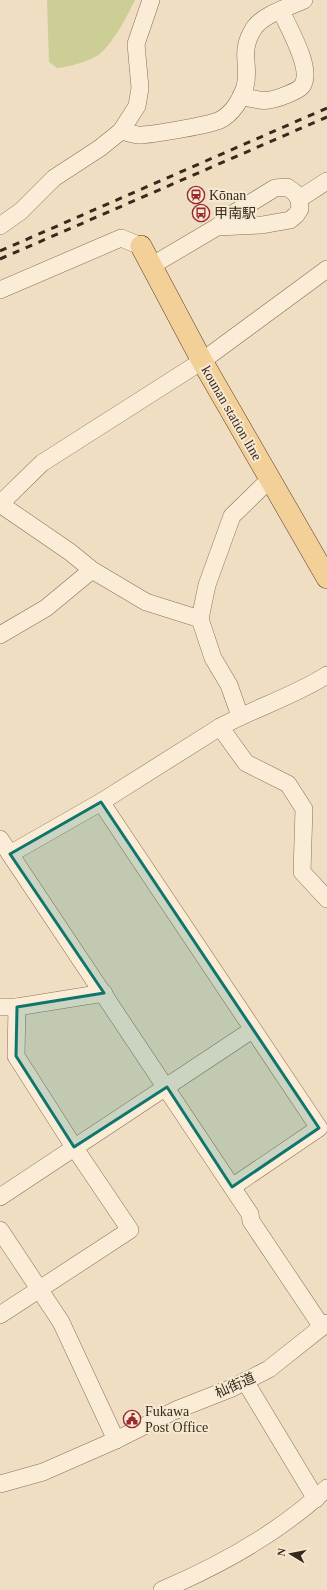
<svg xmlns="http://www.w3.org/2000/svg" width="327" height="1590" font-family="'Times New Roman','Noto Sans JP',serif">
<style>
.green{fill:#ccce96}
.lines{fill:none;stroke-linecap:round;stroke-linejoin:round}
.minor-casing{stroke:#8a6f59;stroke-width:18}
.major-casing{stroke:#583d2d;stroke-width:22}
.minor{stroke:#faecd6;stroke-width:17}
.major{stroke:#f4d099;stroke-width:21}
.rail{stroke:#39291d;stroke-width:3;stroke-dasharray:7 7;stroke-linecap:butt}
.marked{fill:#0f766e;fill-opacity:0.2;stroke:#0f766e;stroke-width:3;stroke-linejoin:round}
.labels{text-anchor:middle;stroke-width:4;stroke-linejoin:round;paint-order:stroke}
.poi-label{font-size:14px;fill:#39291d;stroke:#f6e9d2;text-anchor:start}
.street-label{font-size:14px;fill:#39291d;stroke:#f6e9d2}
</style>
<rect width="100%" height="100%" fill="#efdec2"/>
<path class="green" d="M47,0h88c-9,18 -19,38 -34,53 -9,8 -33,14 -44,15l-8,-6z"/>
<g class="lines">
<defs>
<g id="minor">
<path d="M241,96c20,5 26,7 45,-1 5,-2 13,-5 16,-9 12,-16 -14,-59 -21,-75"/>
<path d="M121,131c7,1 15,5 21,4 13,-1 68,-10 78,-15 12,-6 21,-20 25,-33 6,-22 -7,-34 9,-59 10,-14 35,-21 50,-28"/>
<path d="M299,199l28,-18"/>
<path d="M0,226l21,-15 33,-33 46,-30 21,-17 16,-25 3,-18 -4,-44 15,-44"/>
<path d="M151,266l66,-39 14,-12 44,-27 12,-1 7,5 5,7 1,10 -4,6 -6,5 -28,5 -45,2"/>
<path d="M0,290l121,-52 20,8"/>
<path d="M0,504l42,-41 160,-102 125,-92"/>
<path d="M0,504l70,48 22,18 54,32 54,17"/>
<path d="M0,635l46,-27 46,-38"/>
<path d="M240,716l-11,-31 -16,-27 -13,-39 7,-34 25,-69 38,-37"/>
<path d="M220,727l26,36 42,21 16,25 -2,63 25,27"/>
<path d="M101,802l218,326 -87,59"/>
<path d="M0,839l250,375 1,7 71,106"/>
<path d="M10,854l91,-52 119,-75c35,-19 74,-31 107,-52"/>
<path d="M0,1007h17l87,-14"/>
<path d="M0,1197l252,-167"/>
<path d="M0,1230l61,92 55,118"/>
<path d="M0,1315l130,-85 -56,-83 -58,-91 1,-49"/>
<path d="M245,1381l71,118"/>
<path d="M0,1484l43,-12 73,-32 60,-30 56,-22 37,-19 58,-46"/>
<path d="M162,1590c59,-25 118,-58 165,-102"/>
</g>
<path id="major" d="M141,246l61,115 125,217"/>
</defs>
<use href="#minor" class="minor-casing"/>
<use href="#major" class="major-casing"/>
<use href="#minor" class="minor"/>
<use href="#major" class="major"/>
<g class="rail">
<path d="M0,251l327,-143"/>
<path d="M0,259l327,-142"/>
</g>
</g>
<path class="marked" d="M101,802l218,326 -87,59 -65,-100 -93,60 -58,-91 1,-49 87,-14 -94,-139z"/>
<defs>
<symbol id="station-ring" viewBox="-11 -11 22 22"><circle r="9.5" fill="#f6e9d2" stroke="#9b2731" stroke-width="1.5"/><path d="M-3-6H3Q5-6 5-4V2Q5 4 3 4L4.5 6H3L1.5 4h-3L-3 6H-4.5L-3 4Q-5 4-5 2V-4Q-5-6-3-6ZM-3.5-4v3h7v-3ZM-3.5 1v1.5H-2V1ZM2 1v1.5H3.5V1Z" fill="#9b2731"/></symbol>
<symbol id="bus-ring" viewBox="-11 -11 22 22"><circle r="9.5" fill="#f6e9d2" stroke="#9b2731" stroke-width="1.5"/><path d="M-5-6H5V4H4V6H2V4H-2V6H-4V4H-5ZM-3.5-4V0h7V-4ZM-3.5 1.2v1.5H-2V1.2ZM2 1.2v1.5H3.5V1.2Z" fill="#9b2731"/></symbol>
<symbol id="civic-ring" viewBox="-11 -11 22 22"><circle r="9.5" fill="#f6e9d2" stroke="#9b2731" stroke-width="1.5"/><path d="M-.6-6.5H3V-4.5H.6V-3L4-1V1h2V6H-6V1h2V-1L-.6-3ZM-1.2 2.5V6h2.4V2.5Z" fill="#9b2731"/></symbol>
</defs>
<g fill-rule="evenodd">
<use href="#station-ring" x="186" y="185" width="20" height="20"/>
<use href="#bus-ring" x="191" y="203" width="20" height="20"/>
<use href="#civic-ring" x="122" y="1409" width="20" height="20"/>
</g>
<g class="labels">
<g class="poi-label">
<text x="209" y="200">Kōnan</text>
<text x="214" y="218">甲南駅</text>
<text x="145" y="1416">Fukawa<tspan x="145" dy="16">Post Office</tspan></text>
</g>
<g class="street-label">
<text transform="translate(232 413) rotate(60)" y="5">kounan station line</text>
<text transform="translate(235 1385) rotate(-24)" y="5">杣街道</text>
</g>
</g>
<g transform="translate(291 1554) rotate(280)" stroke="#f6e9d2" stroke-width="3" paint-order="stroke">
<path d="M0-3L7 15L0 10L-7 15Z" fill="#39291d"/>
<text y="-6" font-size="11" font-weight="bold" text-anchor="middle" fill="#39291d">N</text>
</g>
</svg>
